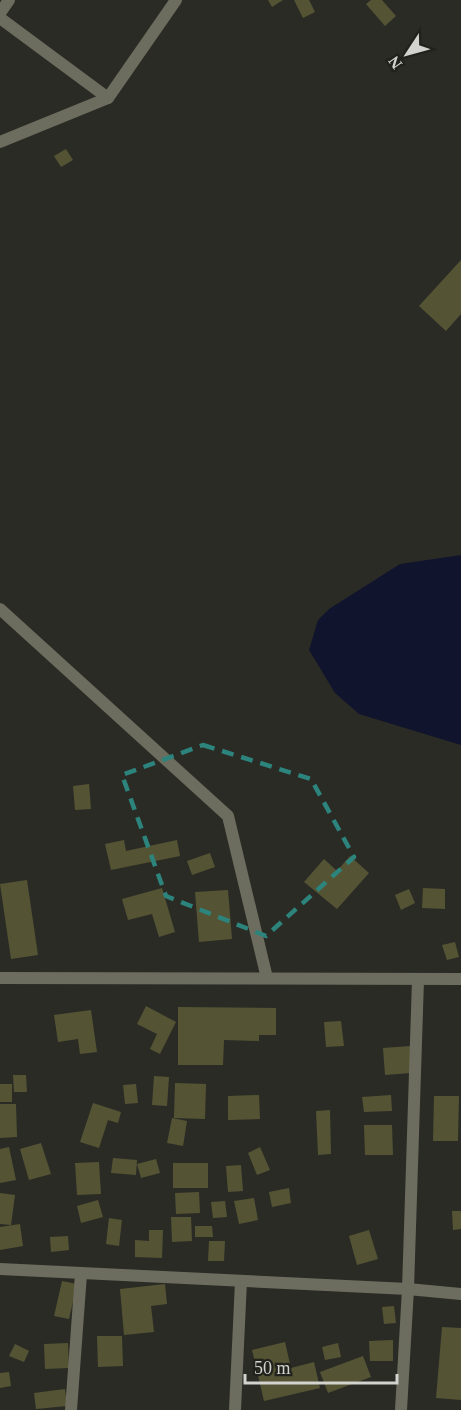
<svg xmlns="http://www.w3.org/2000/svg" width="461" height="1410" font-family="'Times New Roman',serif">
<style>
.water{fill:#10142c}
.building{fill:#545434}
.lines{fill:none;stroke-linecap:round;stroke-linejoin:round}
.minor{stroke:#6c6d5e;stroke-width:12}
.marked{fill:none;stroke:#2c847d;stroke-width:4.5;stroke-dasharray:12 8;stroke-linejoin:round}
</style>
<rect width="100%" height="100%" fill="#2b2b26"/>
<path class="water" d="M461,555v190l-102,-31 -24,-21 -26,-43 9,-30 11,-11 71,-45z"/>
<g class="building">
<path d="M268,0h15l-11,7z"/>
<path d="M294,0h15l6,12 -12,6z"/>
<path d="M371,0h11l14,16 -11,10 -19,-22z"/>
<path d="M66,149l7,11 -12,7 -7,-11z"/>
<path d="M461,260v54l-15,17 -27,-25z"/>
<path d="M89,784l2,25 -16,1 -2,-24z"/>
<path d="M124,840l2,11 51,-11 3,16 -69,14 -6,-26z"/>
<path d="M210,853l5,14 -23,8 -5,-14z"/>
<path d="M350,856l19,17 -32,36 -33,-27 20,-23 13,12z"/>
<path d="M27,880l11,75 -27,4 -11,-75z"/>
<path d="M162,888l13,44 -16,5 -7,-23 -24,6 -6,-21z"/>
<path d="M423,888l22,1v20l-23,-1z"/>
<path d="M409,889l6,14 -14,7 -6,-15z"/>
<path d="M228,890l4,49 -33,3 -4,-50z"/>
<path d="M455,942l4,15 -12,3 -5,-15z"/>
<path d="M146,1006l30,16 -16,32 -10,-5 7,-15 -20,-10z"/>
<path d="M178,1007l98,1v27h-17v6l-35,-1 -1,25h-45z"/>
<path d="M91,1010l6,42 -17,2 -2,-15 -20,3 -4,-27z"/>
<path d="M341,1021l3,25 -18,1 -2,-25z"/>
<path d="M410,1046l1,27 -26,2 -2,-27z"/>
<path d="M13,1075h13l1,17h-13z"/>
<path d="M154,1076l15,1 -2,29 -15,-1z"/>
<path d="M175,1083l31,1 -1,35 -31,-1z"/>
<rect x="0" y="1084" width="12" height="18"/>
<path d="M136,1084l2,19 -13,1 -2,-19z"/>
<path d="M259,1095l1,24 -32,1v-24z"/>
<path d="M391,1095l1,16 -28,1 -2,-15z"/>
<path d="M434,1096h25l-1,45h-25z"/>
<path d="M93,1103l28,9 -3,11 -10,-3 -9,28 -19,-6z"/>
<path d="M0,1104h16l1,33 -17,1z"/>
<path d="M330,1110l1,44 -13,1 -2,-44z"/>
<path d="M172,1118l15,3 -4,25 -16,-3z"/>
<path d="M364,1125h28l1,30h-28z"/>
<path d="M41,1143l10,31 -22,6 -9,-31z"/>
<path d="M9,1147l7,33 -16,3v-34z"/>
<path d="M260,1147l10,23 -13,5 -9,-22z"/>
<path d="M113,1158l24,2 -1,15 -25,-2z"/>
<path d="M156,1159l4,14 -19,5 -4,-14z"/>
<path d="M99,1162l2,32 -24,1 -2,-32z"/>
<rect x="173" y="1163" width="35" height="25"/>
<path d="M241,1165l2,26 -15,1 -2,-26z"/>
<path d="M289,1188l2,15 -19,4 -3,-15z"/>
<path d="M199,1192l1,21 -24,1 -1,-21z"/>
<path d="M0,1193l15,2 -4,30 -11,-1z"/>
<path d="M254,1198l4,22 -19,4 -5,-23z"/>
<path d="M98,1200l5,17 -22,6 -4,-17z"/>
<path d="M225,1201l2,16 -14,1 -2,-16z"/>
<path d="M452,1211h9v18l-8,1z"/>
<path d="M171,1217h20l1,24 -20,1z"/>
<path d="M109,1218l13,2 -3,26 -13,-2z"/>
<path d="M20,1224l3,22 -23,4v-23z"/>
<path d="M195,1226h17l1,11h-18z"/>
<path d="M149,1230h14l-1,28 -27,-1v-17l14,1z"/>
<path d="M369,1230l9,29 -21,6 -8,-29z"/>
<path d="M68,1236l1,14 -18,2 -1,-15z"/>
<path d="M209,1241h16l-1,20h-16z"/>
<path d="M62,1281l15,3 -8,35 -15,-3z"/>
<path d="M165,1284l2,20 -16,2 3,26 -30,3 -4,-46z"/>
<path d="M394,1306l2,17 -12,1 -2,-17z"/>
<path d="M442,1327l19,1v72l-25,-2z"/>
<path d="M97,1336h25l1,30 -25,1z"/>
<path d="M393,1340v21h-23l-1,-20z"/>
<path d="M285,1342l6,26 23,-6 6,26 -56,13 -12,-51z"/>
<path d="M68,1343l1,25 -24,1 -1,-25z"/>
<path d="M338,1343l3,14 -16,3 -3,-13z"/>
<path d="M15,1344l14,7 -5,11 -15,-6z"/>
<path d="M363,1356l8,21 -43,16 -8,-21z"/>
<path d="M9,1372l2,14 -11,2v-15z"/>
<path d="M65,1389l2,17 -31,3 -2,-16z"/>
</g>
<g class="lines">
<g class="minor">
<path d="M0,13l9,-13"/>
<path d="M0,18l108,80"/>
<path d="M0,142l108,-44 68,-98"/>
<path d="M0,609l228,207 39,162"/>
<path d="M0,978l461,1"/>
<path d="M0,1269l408,20 53,5"/>
<path d="M71,1410l10,-136"/>
<path d="M235,1410l6,-129"/>
<path d="M401,1410l7,-121 10,-309"/>
</g>
</g>
<path class="marked" d="M203,745l108,34 43,78 -88,79 -100,-40 -44,-121z"/>
<g transform="translate(407 54) rotate(234)" stroke="#22221d" stroke-width="4.5" paint-order="stroke">
<path d="M0-4.5L10 22L0 15L-10 22Z" fill="#d2d2cf"/>
<text y="-9" font-size="16" font-weight="bold" text-anchor="middle" fill="#d2d2cf">N</text>
</g>
<path d="M245 1374v9h152v-9" fill="none" stroke="#d2d2cf" stroke-width="3"/>
<text x="254" y="1374" font-size="18" fill="#d2d2cf" stroke="#22221d" stroke-width="4.5" paint-order="stroke">50 m</text>
</svg>
